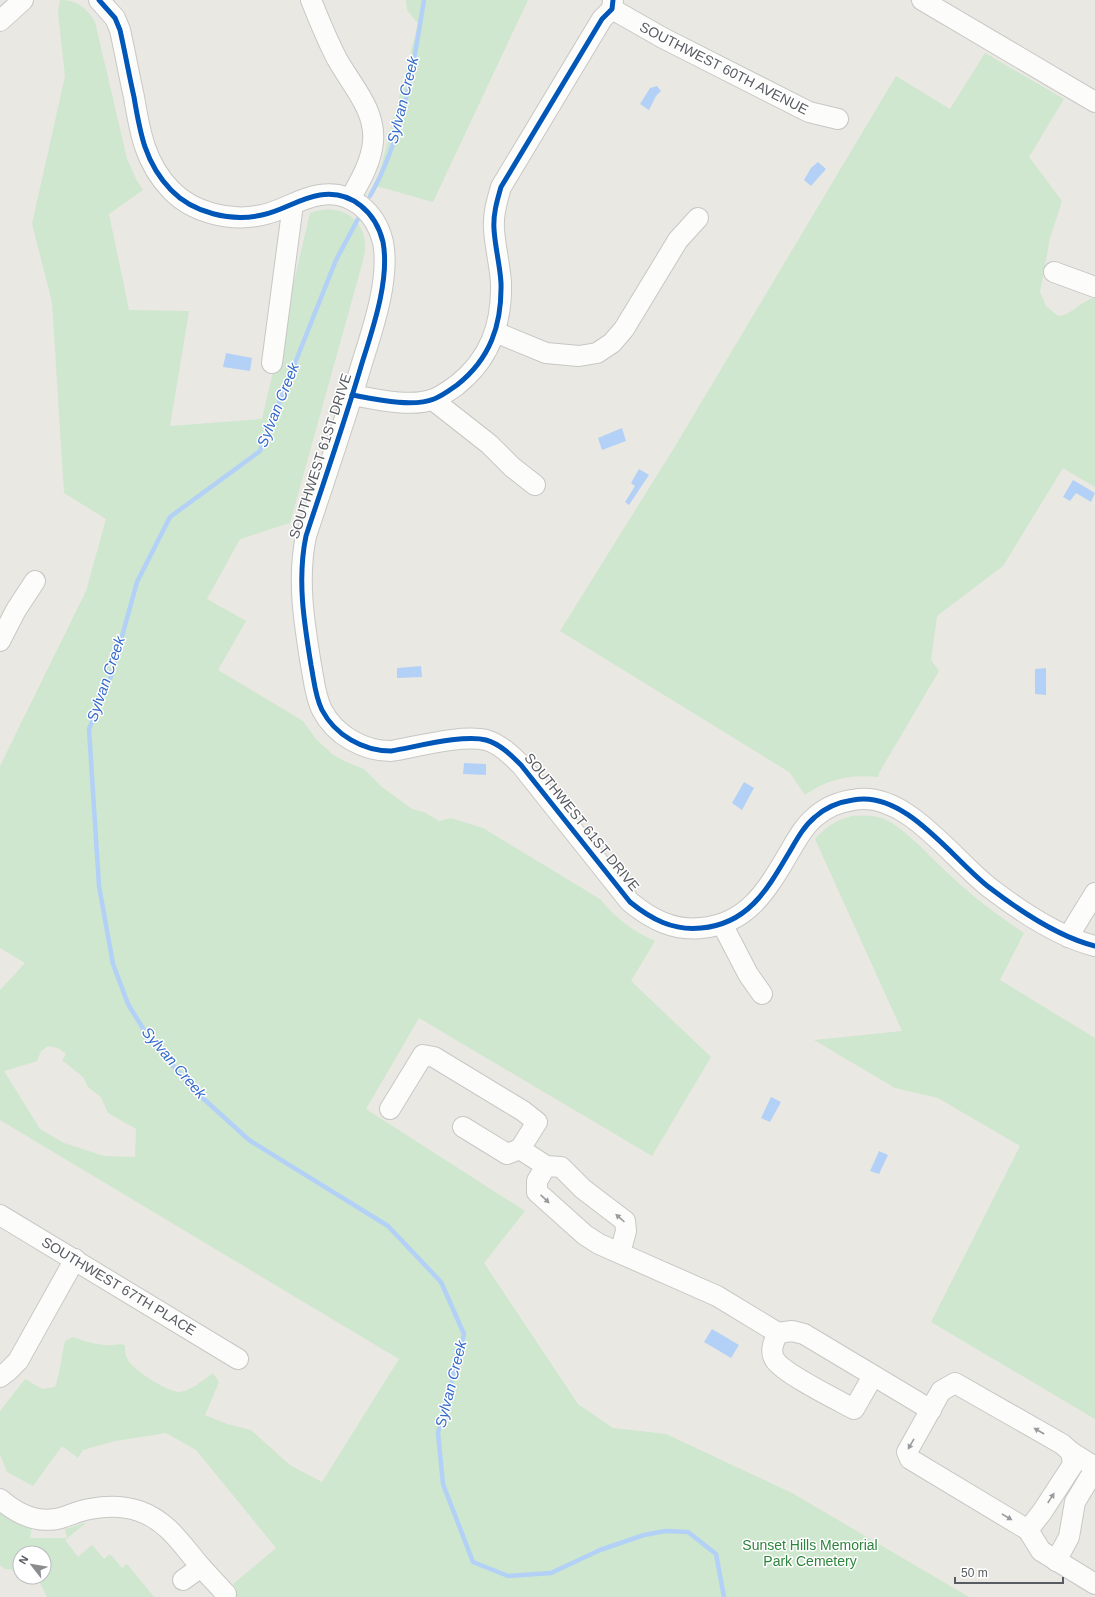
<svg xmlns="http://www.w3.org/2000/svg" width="1095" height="1597" font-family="Arial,sans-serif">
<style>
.green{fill:#cee7ce;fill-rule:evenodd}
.water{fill:#b3d1f6}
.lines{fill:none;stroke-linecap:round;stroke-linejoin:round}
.stream{stroke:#b3d1f6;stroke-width:4.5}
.minor-casing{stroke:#c7c7c6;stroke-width:22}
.minor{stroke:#fcfcfb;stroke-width:20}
.cycleway-casing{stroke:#fff;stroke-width:8}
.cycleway{stroke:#0057b8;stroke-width:5}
.oneway{fill:#9a9b9f}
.labels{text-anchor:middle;stroke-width:3;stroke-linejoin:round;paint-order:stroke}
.street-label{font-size:14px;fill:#585b61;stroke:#fff}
.park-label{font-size:14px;fill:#2d843c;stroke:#fff}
.water-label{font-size:15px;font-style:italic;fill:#356bcc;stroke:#fff}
</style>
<rect width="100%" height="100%" fill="#eae8e2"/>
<g class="green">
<path d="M60,0c17,0 27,8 35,22l32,137 10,22 6,9 -34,24 20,96 60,1 -19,115 92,-7 48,-206c33,-12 61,9 54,44l-74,266 -50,16 -33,60 39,22 -28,49 85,51 13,18 16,15 12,7 20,8 18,18 30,22 12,3 15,9 12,-3 32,10 117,71c16,19 32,32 55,42l-24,40 80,76 -59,99 -233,-138 -53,91 159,102 -41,52 94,141 35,24 53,6 126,59 177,104h-741l9,-7 -4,-6 43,-36 -80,-98 -30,-17 -51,8 -32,9 -5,8 -16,-12 -29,40 -26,-14 -7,-18v-43l25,-32 17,10 13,-2c6,-15 6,-31 10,-46l8,-4c11,4 21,7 32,8 7,1 13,-2 20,0 0,5 0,11 3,15 5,10 41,33 52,32 12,-2 23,-12 33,-19l6,9 -14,33 22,9 24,6 39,35 32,17 77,-123 -399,-239v-130l25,-27 -25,-15v-182l86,-175 20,-72 -42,-26 -12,-191 -20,-78 33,-148 -7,-63zM48,1046l10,2 8,6 -4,6 21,17 5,10 13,10 7,16 28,16 -1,28 -31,-1 -40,-13 -24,-14 -36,-58 33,-10 4,-10z"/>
<path d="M406,0h122l-95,202 -57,-16 42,-162 -11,-14z"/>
<path d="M985,53l79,46 -35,58 33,44 -12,37 -10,54 6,14 12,10c15,-1 21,-15 37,-18v189l-32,-19 -60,98 -66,50 -6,44 8,11 -60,102 -1,4c-27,-3 -51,2 -73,18l-16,-23 -229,-141 114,-183 222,-372 54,33z"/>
<path d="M852,816c13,-1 25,-1 36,5 20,10 46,40 64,56 22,21 47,39 72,56l-24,47 95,58v381l-164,-97 89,-176 -82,-48 -43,-10 -81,-48 88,-9 -87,-192c10,-12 22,-19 37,-23z"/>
<path d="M0,1503l32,23 -2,12h37l-2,-9 22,-7 -22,18 13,17 14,-12 12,14 6,-5 12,14 5,-4 27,33h-107l-10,-20h7v-24h-24v17l-15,-1 -5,-4z"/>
</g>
<g class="water">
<path d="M657,86l4,5 -5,5 -7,14 -9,-6 10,-16z"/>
<path d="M818,162l8,7 -15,17 -7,-6 7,-12z"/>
<path d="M226,353l26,5 -2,13 -27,-4z"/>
<path d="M622,428l4,13 -24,9 -4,-12z"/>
<path d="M639,469l10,6 -20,30 -4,-3 10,-16 -4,-3z"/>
<path d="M1073,480l22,13 -4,9 -15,-9 -6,8 -7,-4z"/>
<path d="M421,666l1,11 -25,1v-10z"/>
<path d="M1046,668v27l-11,-1v-25z"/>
<path d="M464,763l22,1v11l-23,-1z"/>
<path d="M744,782l10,6 -12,22 -10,-7z"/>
<path d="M771,1097l10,5 -11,20 -9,-4z"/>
<path d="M879,1151l9,4 -9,19 -9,-3z"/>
<path d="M712,1329l27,16 -8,13 -27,-16z"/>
</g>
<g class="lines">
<g class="stream">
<path d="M370,196c34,-60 43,-130 54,-196"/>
<path d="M358,219l-22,41 -76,191 -90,66 -33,65 -26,94 -22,53 10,157 14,78 15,40 19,31 48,56 54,49 139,86 53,56 23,52 -26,99 5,51 30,78 35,14 43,-3 49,-23 44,-15 21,-4 23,1 28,22 8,43"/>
</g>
<defs>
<g id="minor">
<path d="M99,0l16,18 5,12c5,22 9,45 14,67 6,36 11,66 37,93 22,23 60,32 91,25 20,-4 38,-17 58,-20 32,-5 56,18 63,47 7,37 -10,86 -21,121 -17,58 -37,115 -56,173 -9,43 -2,86 5,129 3,15 4,31 11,45 13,25 41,41 69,41 25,-4 72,-17 95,-11 14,4 25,15 35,25l109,137c21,17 43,29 71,26 48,-4 67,-40 89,-77 7,-12 14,-25 25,-34 10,-9 24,-15 38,-17 52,-11 100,60 137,88 30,23 69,49 105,58"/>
<path d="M311,0c8,20 16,40 26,59 15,27 39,51 36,83 -2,21 -13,39 -23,57"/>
<path d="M922,0l173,102"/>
<path d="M612,9l51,29 146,74 29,7"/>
<path d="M0,21l23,-21"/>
<path d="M1054,272l41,15"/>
<path d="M495,332l51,21 33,3 18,-3 15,-10 12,-14 54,-89 20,-22"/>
<path d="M272,363l21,-159"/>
<path d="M352,395c22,4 60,13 82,4 8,-3 16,-9 23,-14 33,-26 45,-60 44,-102 -1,-18 -6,-36 -7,-54 -1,-15 3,-28 7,-42l101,-168 10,-10 1,-9"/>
<path d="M433,400l56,44 23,23 23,18"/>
<path d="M0,641l16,-31 19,-29"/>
<path d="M722,924l26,50 14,20"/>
<path d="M1068,937l27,-44"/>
<path d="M390,1109l33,-54 11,2 89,54 14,11 -17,27 26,17 15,1 22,22 42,32 1,10 -6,22"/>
<path d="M463,1127l44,27 13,-5"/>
<path d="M546,1166l-9,15v11l48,43 14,9 118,52 61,37 14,-2 12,3 127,76"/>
<path d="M0,1215l238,144"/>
<path d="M778,1333c-4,8 -9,18 -3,27 8,13 62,40 79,49l19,-33"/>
<path d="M0,1377l8,-6 10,-10 57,-102"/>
<path d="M1095,1467l-24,-15 -9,-8 -107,-61 -14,8 -34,61 3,7 118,71 13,21 54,33"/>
<path d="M0,1499c17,15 38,25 61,19 10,-3 19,-8 29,-9 16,-3 34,-3 49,2 29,10 43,34 62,56 8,9 17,18 25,27"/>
<path d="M1028,1530l14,-18 30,-46 1,-3 -2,-11"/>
<path d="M1056,1561l13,-24 6,-35 20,-33"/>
<path d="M183,1580l18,-13"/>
</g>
</defs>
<use href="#minor" class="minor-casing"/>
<use href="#minor" class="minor"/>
<defs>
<g id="cycleway">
<path d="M99,0l16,18 5,12c5,22 9,45 14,67 6,36 11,66 37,93 22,23 60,32 91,25 20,-4 38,-17 58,-20 32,-5 56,18 63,47 7,37 -10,86 -21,121 -17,58 -37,115 -56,173 -9,43 -2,86 5,129 3,15 4,31 11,45 13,25 41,41 69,41 25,-4 72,-17 95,-11 14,4 25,15 35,25l109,137c21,17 43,29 71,26 48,-4 67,-40 89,-77 7,-12 14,-25 25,-34 10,-9 24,-15 38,-17 52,-11 100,60 137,88 30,23 69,49 105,58"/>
<path d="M352,395c22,4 60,13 82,4 8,-3 16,-9 23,-14 33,-26 45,-60 44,-102 -1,-18 -6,-36 -7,-54 -1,-15 3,-28 7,-42l101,-168 10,-10 1,-9"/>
</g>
</defs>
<use href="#cycleway" class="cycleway-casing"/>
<use href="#cycleway" class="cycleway"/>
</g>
<defs><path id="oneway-solid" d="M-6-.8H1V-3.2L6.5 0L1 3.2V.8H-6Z"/></defs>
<g class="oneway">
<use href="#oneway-solid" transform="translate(545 1199) rotate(43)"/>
<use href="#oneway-solid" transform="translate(620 1218) rotate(-138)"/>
<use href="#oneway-solid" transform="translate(1039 1431) rotate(-150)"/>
<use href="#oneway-solid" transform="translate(911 1444) rotate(120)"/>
<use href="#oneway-solid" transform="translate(1051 1498) rotate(-57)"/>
<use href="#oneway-solid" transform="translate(1007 1517) rotate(31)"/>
</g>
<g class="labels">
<g class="street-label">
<text transform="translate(724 68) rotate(27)" y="5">SOUTHWEST 60TH AVENUE</text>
<text transform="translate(320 456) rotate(-72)" y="5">SOUTHWEST 61ST DRIVE</text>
<text transform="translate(582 822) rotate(51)" y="5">SOUTHWEST 61ST DRIVE</text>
<text transform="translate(119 1286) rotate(31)" y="5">SOUTHWEST 67TH PLACE</text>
</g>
<g class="park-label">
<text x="810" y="1550">Sunset Hills Memorial<tspan x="810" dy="16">Park Cemetery</tspan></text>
</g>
<g class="water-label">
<text transform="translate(403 100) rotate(-76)" y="5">Sylvan Creek</text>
<text transform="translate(278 405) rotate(-68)" y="5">Sylvan Creek</text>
<text transform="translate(106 679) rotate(-71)" y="5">Sylvan Creek</text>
<text transform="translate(174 1063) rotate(49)" y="5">Sylvan Creek</text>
<text transform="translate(451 1384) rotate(-76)" y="5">Sylvan Creek</text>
</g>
</g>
<g transform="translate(32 1565) rotate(301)"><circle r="19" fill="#ffffff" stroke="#bcbdc0"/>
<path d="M0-3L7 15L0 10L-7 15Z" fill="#8b8c8e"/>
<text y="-6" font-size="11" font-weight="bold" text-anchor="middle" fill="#585b61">N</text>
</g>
<path d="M955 1577v6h108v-6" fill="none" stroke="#585b61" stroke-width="2"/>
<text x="961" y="1577" font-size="12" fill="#585b61" stroke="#ffffff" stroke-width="3" paint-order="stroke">50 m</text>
</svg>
